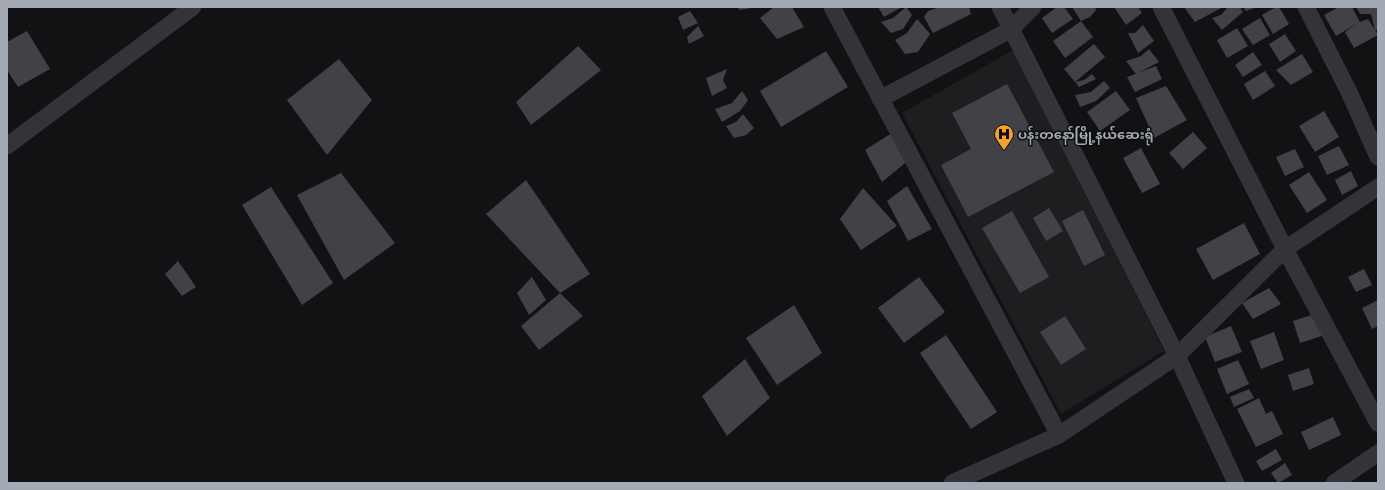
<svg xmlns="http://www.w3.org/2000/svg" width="1385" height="490" font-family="Lato,'Noto Sans Myanmar',sans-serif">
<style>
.built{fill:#1e1e21}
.building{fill:#414247}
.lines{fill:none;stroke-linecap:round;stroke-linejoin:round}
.street{stroke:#333439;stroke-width:17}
.labels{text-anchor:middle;stroke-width:3;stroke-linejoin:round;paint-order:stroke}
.poi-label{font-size:13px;font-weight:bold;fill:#a3aab4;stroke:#0d0d0f;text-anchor:start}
</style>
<rect width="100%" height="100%" fill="#121214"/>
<path class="built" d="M1013,50l151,301 -103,63 -159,-301z"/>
<g class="building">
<path d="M737,7h15v1l-12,2z"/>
<path d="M774,7h18l12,20 -27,12 -17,-21z"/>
<path d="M878,7h24l-18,10z"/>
<path d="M906,7l6,8 -9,14 -12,4 -10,-11 12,-4z"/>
<path d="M940,7h29l2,7 -38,19 -9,-16 4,-6z"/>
<path d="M1057,7h7l9,12 -21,14 -10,-15z"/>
<path d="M1072,7h23l1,3 -6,7 -9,4z"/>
<path d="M1114,7h24l4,6 -16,12z"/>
<path d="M1184,7h39l-28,15z"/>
<path d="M1228,7h12l3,5 -21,18 -10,-12 9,-3z"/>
<path d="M1243,7h14l-11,4z"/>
<path d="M1276,7h3l10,17 -16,10 -11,-19z"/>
<path d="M1339,7h13l8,15 8,-3 10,16 -24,13 -9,-16 11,-8 -20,12 -12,-21z"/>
<path d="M1356,7h22v22l-3,2 -4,-17h-11z"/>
<path d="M690,11l8,12 -15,7 -5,-13z"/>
<path d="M1260,18l10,17 -17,10 -11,-16z"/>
<path d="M917,19l13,15 -12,18 -13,2 -10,-14 12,-7z"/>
<path d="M1081,21l12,16 -28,21 -12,-17z"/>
<path d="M1143,25l11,16 -16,12 -10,-20h7z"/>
<path d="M698,26l6,10 -15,8 -2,-7z"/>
<path d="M1237,28l11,18 -21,12 -10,-18z"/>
<path d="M27,31l23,38 -32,18 -11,-17v-28z"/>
<path d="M1285,34l11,17 -16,11 -11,-18z"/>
<path d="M1094,44l11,13 -30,25 -11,-13z"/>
<path d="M578,46l23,24 -70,55 -15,-23z"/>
<path d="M1149,49l10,13 -23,12 -10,-13 15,-5z"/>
<path d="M826,51l22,36 -67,40 -21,-36z"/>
<path d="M1253,52l9,13 -19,12 -8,-12z"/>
<path d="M1302,54l11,18 -22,13 -15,-15z"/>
<path d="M339,59l33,41 -45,55 -40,-55z"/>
<path d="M1156,66l6,13 -27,13 -8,-15z"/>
<path d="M727,69l-4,11 4,8 -15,8 -6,-18z"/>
<path d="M1265,71l10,15 -22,14 -9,-16z"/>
<path d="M1092,74l4,5 -17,8 -4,-5 9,-2z"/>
<path d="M1104,81l6,7 -14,13 -16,6 -5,-12 16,-3z"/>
<path d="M1007,84l47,88 -86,45 -27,-52 30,-16 -19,-36z"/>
<path d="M1166,86l21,34 -33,18 -18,-40z"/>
<path d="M742,91l6,9 -8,11 -18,11 -7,-13 17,-6z"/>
<path d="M1116,91l14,19 -30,21 -13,-19z"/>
<path d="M1324,111l15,26 -24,15 -16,-26z"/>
<path d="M743,114l11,14 -8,7 -12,3 -8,-12 10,-4z"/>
<path d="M1193,132l14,16 -24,21 -14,-16z"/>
<path d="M892,133l18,26 -28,23 -17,-32z"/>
<path d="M1339,146l10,19 -22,10 -9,-19z"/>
<path d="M1141,148l19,36 -18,9 -19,-35z"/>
<path d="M1295,149l9,18 -19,9 -9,-19z"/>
<path d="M1351,171l7,15 -16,9 -7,-15z"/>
<path d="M1309,172l18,28 -20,13 -18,-28z"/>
<path d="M341,173l54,70 -51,37 -47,-85z"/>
<path d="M526,180l64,94 -30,19 -74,-79z"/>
<path d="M907,186l25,43 -24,12 -21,-40z"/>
<path d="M271,187l62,96 -31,22 -60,-100z"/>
<path d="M863,188l34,38 -36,24 -21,-31z"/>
<path d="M1049,208l14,23 -17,10 -13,-23z"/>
<path d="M1083,210l22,45 -21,11 -22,-45z"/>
<path d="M1012,211l37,66 -29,16 -38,-65z"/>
<path d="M1244,223l16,31 -47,26 -17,-31z"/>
<path d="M178,261l18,26 -14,9 -17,-22z"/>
<path d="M1364,269l8,16 -16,7 -8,-15z"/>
<path d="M532,277l14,23 -17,15 -12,-22z"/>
<path d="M919,277l26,35 -41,31 -26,-35z"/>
<path d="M1269,288l12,16 -28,15 -11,-16z"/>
<path d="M560,293l23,23 -44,34 -18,-24z"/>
<path d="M1378,300v26l-6,3 -10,-21z"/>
<path d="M794,305l28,48 -45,32 -31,-47z"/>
<path d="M1318,313l7,22 -25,8 -7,-22z"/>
<path d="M1065,316l21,33 -25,16 -21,-33z"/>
<path d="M1231,326l11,26 -27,10 -10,-25z"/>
<path d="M1274,332l10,28 -23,9 -11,-28z"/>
<path d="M946,335l51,77 -26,17 -51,-76z"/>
<path d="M745,359l25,39 -43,38 -25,-40z"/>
<path d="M1238,360l11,24 -22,10 -10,-25z"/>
<path d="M1309,368l5,16 -21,7 -5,-16z"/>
<path d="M1249,389l5,9 -20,9 -4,-10z"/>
<path d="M1259,398l7,16 6,-3 11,23 -27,13 -19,-38z"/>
<path d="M1333,417l8,18 -32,15 -8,-18z"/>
<path d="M1276,449l6,11 -20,11 -6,-10z"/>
<path d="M1285,463l7,12 -14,8 -7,-10z"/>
</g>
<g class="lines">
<g class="street">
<path d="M832,7l227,428"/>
<path d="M1000,7l177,349 59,127"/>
<path d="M1161,7l124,242 93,174"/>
<path d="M1306,7l44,87 28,63"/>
<path d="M880,99l130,-69 23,-23"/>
<path d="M7,146l186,-139"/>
<path d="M952,483l107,-48 118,-79 108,-107 93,-62"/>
<path d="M1334,483l44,-30"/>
</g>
</g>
<defs>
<symbol id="hospital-pin" viewBox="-11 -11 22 30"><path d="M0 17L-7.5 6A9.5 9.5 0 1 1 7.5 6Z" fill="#f3a32b" stroke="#0d0d0f"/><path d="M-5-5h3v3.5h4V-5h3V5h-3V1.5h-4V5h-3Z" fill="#111"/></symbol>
</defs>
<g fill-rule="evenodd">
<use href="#hospital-pin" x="993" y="123" width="22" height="30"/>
</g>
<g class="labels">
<g class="poi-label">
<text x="1018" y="139">ပန်းတနော်မြို့နယ်ဆေးရုံ</text>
</g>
</g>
<rect width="1385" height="490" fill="none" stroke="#a3aab4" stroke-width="16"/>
</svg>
